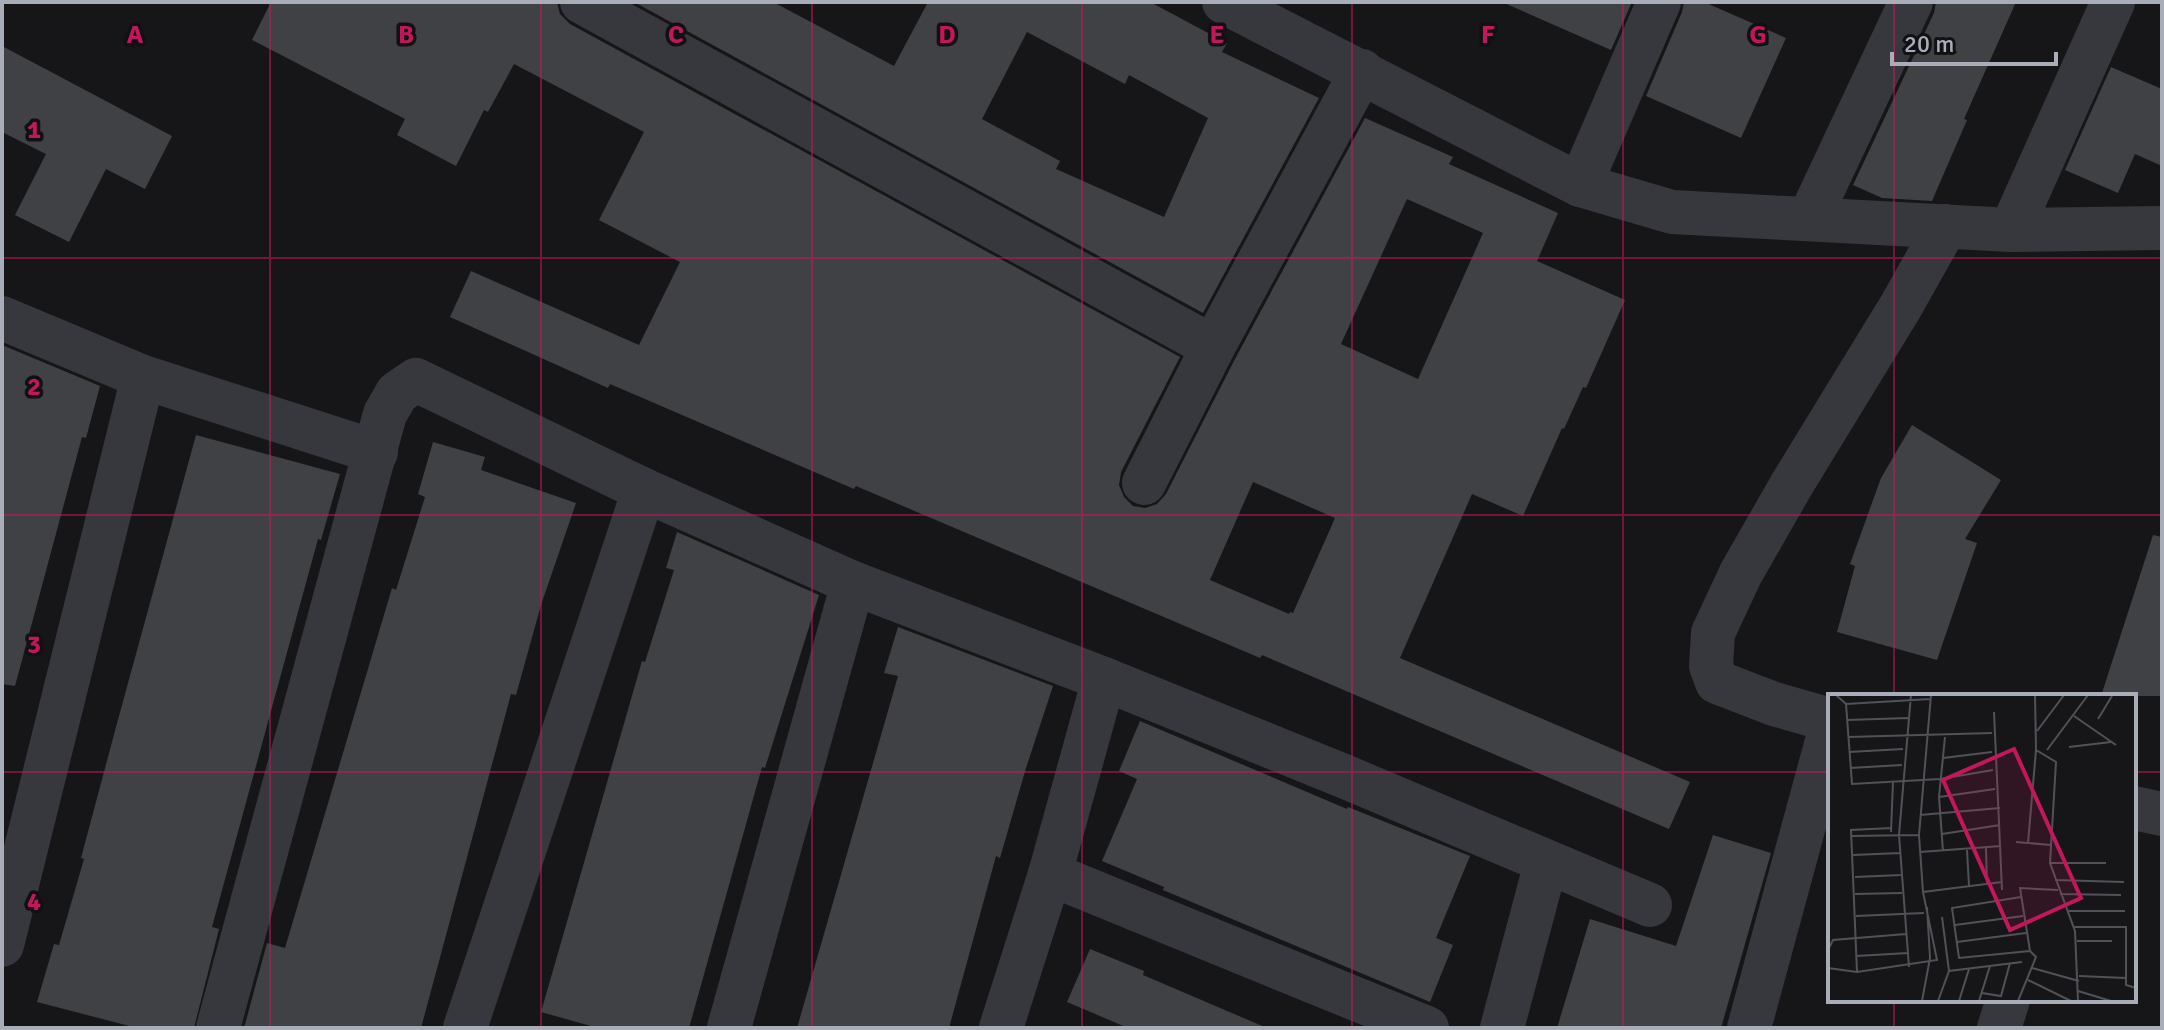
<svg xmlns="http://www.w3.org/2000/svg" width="2164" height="1030" font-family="Signika,sans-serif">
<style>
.building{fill:#404145;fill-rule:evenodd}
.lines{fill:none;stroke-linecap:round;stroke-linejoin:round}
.minor{stroke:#37383d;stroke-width:44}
.grid{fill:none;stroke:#c2185b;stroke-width:2;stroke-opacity:0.55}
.inset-road{fill:none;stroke:#505258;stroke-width:2}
.view{fill:#c2185b;fill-opacity:0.15;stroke:#c2185b;stroke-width:4}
.inset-edge{fill:none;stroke:#a8adb8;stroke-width:4}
.grid-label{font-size:26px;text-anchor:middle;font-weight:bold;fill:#c2185b;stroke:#111113;stroke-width:7;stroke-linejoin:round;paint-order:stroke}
</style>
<rect width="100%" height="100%" fill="#161618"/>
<g class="building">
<path d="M271,2h286l3,12 10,10 610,333 -59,115 -2,13 5,12 9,9 12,2 12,-4 9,-10 69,-135 130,-241 88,39 -4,7 109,49 -21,48 88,39 -39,88 -3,-1 -19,42 -2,-1 -39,88 -51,-22 -72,164 290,124 -21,47 -407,-174 -2,3 -404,-172 -2,3 -244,-105 -2,4 -158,-71 21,-46 168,74 41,-83 -81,-42 45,-88 -130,-68 -26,48 -4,-2 -28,56 -59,-31 8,-16 -153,-79zM1407,199l76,34 -65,146 -77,-35zM1253,482l82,36 -42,95 -3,-1 -1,2 -79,-34z"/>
<path d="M634,2h139l121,64 34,-64h222l77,41 -5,9 97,46 -116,215zM1027,32l98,52 4,-9 79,43 -44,99 -108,-48 4,-8 -78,-42z"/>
<path d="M1502,2h130l-21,48z"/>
<path d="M1684,2h20l82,36 -45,100 -95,-42 36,-84z"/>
<path d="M1936,2h80l-52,117 3,1 -35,81 -50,-3 -29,-13 81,-172z"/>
<path d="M2,46l170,90 -27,53 -39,-20 -37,73 -54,-27 31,-61 -44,-22z"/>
<path d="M2111,67l51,22v77l-27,-12 -17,39 -53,-23z"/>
<path d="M2,345l98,41 -14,52 -4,-1 -67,249 -13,-2z"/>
<path d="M1912,425l89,55 -36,59 12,4 -40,117 -100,-28 18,-66 -5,-2 31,-86z"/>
<path d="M196,435l144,39 -19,66 -3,-1 -106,388 7,2 -25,99h-57l-100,-26 17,-58 5,1 25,-86 -3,-1 35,-131z"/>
<path d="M433,442l52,15 -4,13 95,33 -35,102 -25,90 -5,-1 -90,334h-177l23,-85 18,5 107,-360 4,2 29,-93 -7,-3z"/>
<path d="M677,532l142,63 -54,173 -3,-1 -73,261h-91l-57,-16 101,-351 3,1 29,-92 -8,-2z"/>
<path d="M2153,535l9,2v159h-61z"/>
<path d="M898,627l155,59 -27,82 -26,90 -4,-2 -47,172h-152l101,-352 -14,-3z"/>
<path d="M1140,721l207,88 1,-2 122,49 -34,82 17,7 -23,57 -267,-112 1,-3 -62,-26 35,-82 -18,-8z"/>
<path d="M1713,835l58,18 -50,175h-164l33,-109 86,27z"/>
<path d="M1090,949l54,22 -1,4 124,53h-139l-61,-26z"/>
</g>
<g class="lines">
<g class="minor">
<path d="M582,2l631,345"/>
<path d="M1224,2l356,183 92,27 339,18 151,-2"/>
<path d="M1580,185l79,-183"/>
<path d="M1809,219l102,-217"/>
<path d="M2011,230l102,-228"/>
<path d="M2,318l141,59 233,75"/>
<path d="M1144,483l69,-136 149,-276"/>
<path d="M1830,720l-56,-16 -57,-22 -6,-16 2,-33 28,-60 51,-89 109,-178 45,-80"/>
<path d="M2134,808l28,6"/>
<path d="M1050,874l377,154"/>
<path d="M2,945l141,-568"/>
<path d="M218,1028l167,-614 12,-21 19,-13 228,110 209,93 251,96 242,98 304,128"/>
<path d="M465,1028l179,-538"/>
<path d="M729,1028l124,-445"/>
<path d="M1001,1028l49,-154 54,-195"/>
<path d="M1502,1028l44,-165"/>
<path d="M1749,1028l81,-298"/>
<path d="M1999,1028l9,-28"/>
</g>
</g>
<path class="grid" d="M270,2v1026M541,2v1026M812,2v1026M1082,2v1026M1352,2v1026M1623,2v1026M1894,2v694M2,258h2160M2,515h2160M2,772h1828M2134,772h28M1894,1000v28"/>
<g transform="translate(1828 694)">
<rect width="308" height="308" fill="#161618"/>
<path class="inset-road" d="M8,1l10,9 84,-5M207,1l1,55 20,12 -6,101 25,68 3,70M18,10l6,80 88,-5 53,-9M166,18l8,178M246,22l42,29M270,25l14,-23M19,26l61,-2M209,37l27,-36M20,43l144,-4M241,53l42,-5M219,56l41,-55M21,58l54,-3M115,64l49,-6M22,74l52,-3M111,103l56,-8M92,121l80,-7M63,138l2,-50M114,140l58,-9M23,142l68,-1M188,148l35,3M200,149l8,-93M158,154l1,36M139,156l2,36M115,157l-4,-54 6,-60M92,158l81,-6M25,161l47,-2M222,169h56M27,183l46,-2M227,186l69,2M95,198l79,-10M27,200l47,-1M232,200l61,1M193,203l-69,11 7,50 71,-7M240,217h57M28,222l68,-3M114,223l7,54M127,231l68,-9M246,233h52v58l10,3M249,247h35M129,248l69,-9M0,256l5,-10 73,-6M28,262l52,-3M81,273l-10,-132 12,-140M0,274l29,4 80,-12 -14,-68 -4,-57 12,-140M204,274l47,13M29,278l-6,-142 41,-2M251,282l47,2M200,286l43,21M250,297l33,10M154,299l19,3 9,-33M94,307l8,-43 -3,-51M110,307l11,-30 73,-9M131,307l10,-32M151,307l11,-35M190,307l18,-44 -6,-6 -10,-63 38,2"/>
<path class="view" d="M186,55l67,149 -71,32 -67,-150z"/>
<rect width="308" height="308" class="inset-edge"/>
</g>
<g class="grid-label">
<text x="135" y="43">A</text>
<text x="406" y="43">B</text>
<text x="676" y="43">C</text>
<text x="947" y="43">D</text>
<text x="1217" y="43">E</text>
<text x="1488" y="43">F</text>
<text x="1758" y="43">G</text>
<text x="34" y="138">1</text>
<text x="34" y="395">2</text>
<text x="34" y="653">3</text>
<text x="34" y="910">4</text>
</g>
<rect width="2164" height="1030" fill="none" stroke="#a8adb8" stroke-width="8"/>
<path d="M1892 52v12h164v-12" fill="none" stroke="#a8adb8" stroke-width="4"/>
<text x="1904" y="52" font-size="24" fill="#a8adb8" stroke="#111113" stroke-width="6" paint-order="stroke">20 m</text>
</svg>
